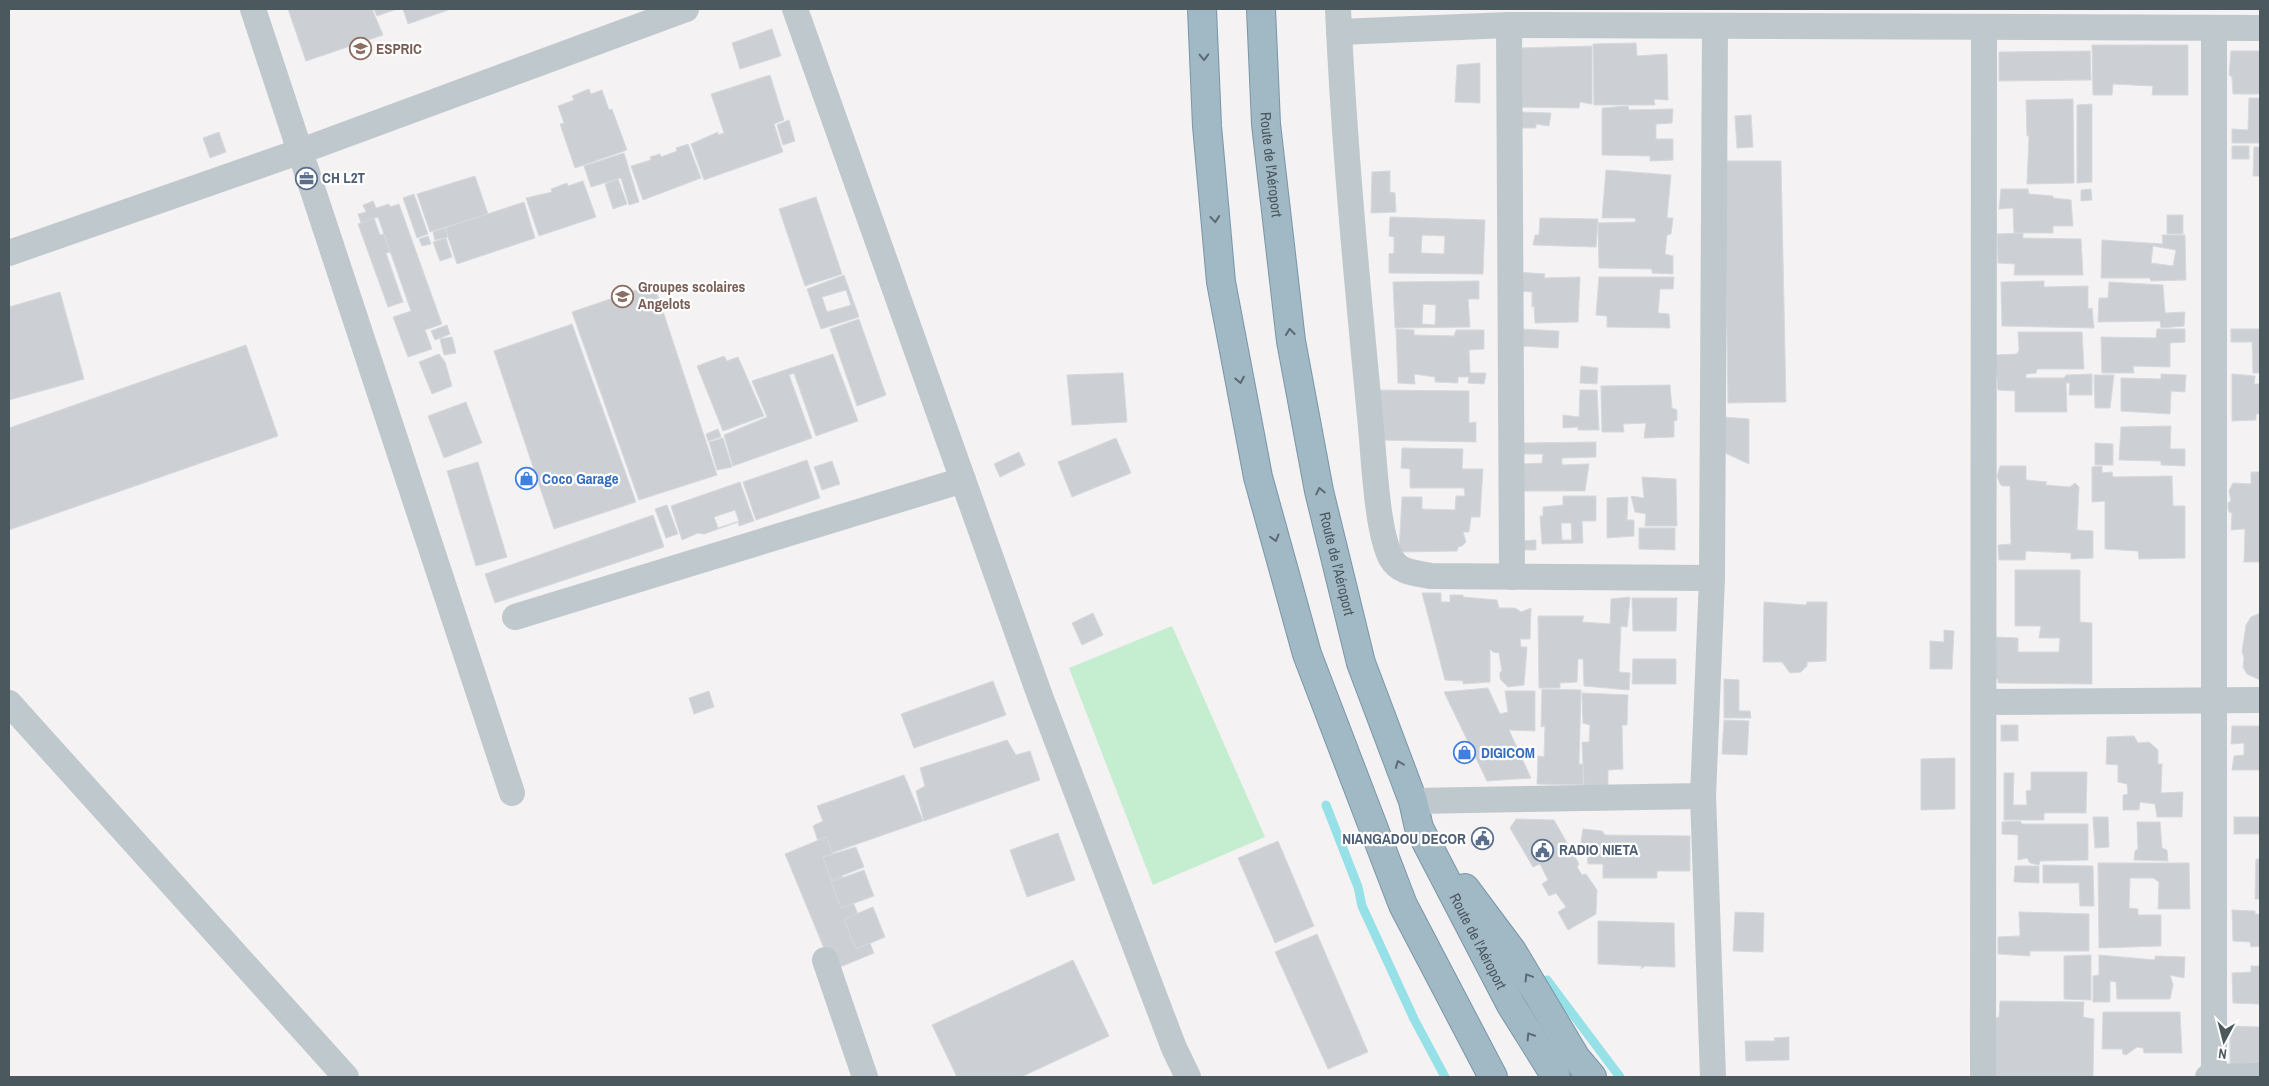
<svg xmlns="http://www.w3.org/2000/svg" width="2269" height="1086" font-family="'Archivo Narrow',sans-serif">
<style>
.green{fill:#c5edcf}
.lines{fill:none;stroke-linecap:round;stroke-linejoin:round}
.stream{stroke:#95e1e7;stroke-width:9}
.building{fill:#ccd0d4;stroke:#d6d9dd;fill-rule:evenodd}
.trunk-casing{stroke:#7996a8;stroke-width:30}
.minor{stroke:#bfc8cd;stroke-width:26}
.trunk{stroke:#a1b8c5;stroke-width:28}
.oneway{stroke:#5c6b73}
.labels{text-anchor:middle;stroke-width:4.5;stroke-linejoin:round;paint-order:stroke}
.education-label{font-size:15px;font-weight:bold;fill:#785e54;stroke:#fff;text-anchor:start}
.street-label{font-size:15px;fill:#4b585e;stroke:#fff}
.service-label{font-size:15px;font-weight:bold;fill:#4e5e75;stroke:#fff;text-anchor:start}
.shop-label{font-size:15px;font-weight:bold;fill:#366cbe;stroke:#fff;text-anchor:start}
</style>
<rect width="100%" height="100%" fill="#f4f2f2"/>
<path class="green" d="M1172,626l93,211 -112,48 -84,-217z"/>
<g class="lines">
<g class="stream">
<path d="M1326,805l32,82 4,19 52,113 31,58"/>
<path d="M1547,980l73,97"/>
</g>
</g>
<g class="building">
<path d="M288,9h84l11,26 -77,26z"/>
<path d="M374,9h23l-20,7z"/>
<path d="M403,9h48l-43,15z"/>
<path d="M772,29l9,27 -41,13 -8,-26z"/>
<path d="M1636,43l1,13 30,-2 1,46 -14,-1 1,6h-61l-1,-61z"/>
<path d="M2092,45h96v50h-36l1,-9 -40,-2 -1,11h-19z"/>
<path d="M1592,46v58l-12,-2 -1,6 -64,-1 5,-59z"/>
<path d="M2090,51l1,29 -92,1v-29z"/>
<path d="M2231,51h29v43h-27l-1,-17 -3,-2z"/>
<path d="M1480,63v40l-25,-1 2,-37z"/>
<path d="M770,75l14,45 -10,4 9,28 -79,28 -13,-36 27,-12v3l6,-2 -13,-39z"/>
<path d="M589,89l2,5 11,-4 7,20 3,-1 15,41 -52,18 -15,-44 4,-1 -6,-17 16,-6 -2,-4z"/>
<path d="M2249,98h11v45h-28v-14l16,1z"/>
<path d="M2073,99l1,84 -47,1 2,-48h-2l-1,-36z"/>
<path d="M2092,104v78l-15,1v-78z"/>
<path d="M1628,106l1,4 44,-1 -1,14 -16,1v15h17v21l-23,1v-5l-48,-1v-47z"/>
<path d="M1520,112l31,1 -2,13 -13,-2v4h-15z"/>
<path d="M1751,115l2,32 -16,1 -2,-32z"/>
<path d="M789,120l6,21 -12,4 -6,-20z"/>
<path d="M219,132l7,20 -16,6 -7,-20z"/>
<path d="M688,144l13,34 -58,22 -12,-34 20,-6 -1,-3 10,-3 1,3 16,-6 -1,-3z"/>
<rect x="2232" y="146" width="17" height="13"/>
<path d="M2254,147h6v29h-7z"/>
<path d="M624,153l15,49 -10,3 -8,-27 -30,9 -7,-21z"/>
<path d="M1724,161h57l5,241 -58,1z"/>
<path d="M1606,170l65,5 -4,43h6l-2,16 -4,1 -2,19 8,2v18l-21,-1v-4l-53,-1 -1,-45 38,-1 -1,-4h-33z"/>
<path d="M1390,171v21l5,1 1,19 -25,1 1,-41z"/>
<path d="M475,176l13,38 -58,18 -13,-38z"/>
<path d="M618,179l9,25 -14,5 -8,-25z"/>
<path d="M583,181l13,36 -57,19 -13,-38 26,-6 -1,-3 16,-6 1,3z"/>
<path d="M2001,189h27l1,5 24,2v2l18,2 2,26h-20v7h-39l-1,-25 -14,1z"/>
<path d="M2091,189l1,11 -11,1v-11z"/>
<path d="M414,194l14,40 -11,4 -14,-40z"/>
<path d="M816,197l26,77 -37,12 -26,-77z"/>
<path d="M373,201l3,7 13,-4 1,3 9,-3 43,120 -17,6 7,19 -24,8 -15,-40 18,-6 -33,-94 -17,6 -3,-9 8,-2 -3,-7z"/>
<path d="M524,202l11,36 -78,26 -12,-36z"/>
<rect x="2167" y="215" width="16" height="19"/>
<path d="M1390,217l95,3 -2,54 -94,-1v-19l5,-1v-16l-5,-1zM1422,235l23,1 -1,18 -23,-1z"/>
<path d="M374,218l6,17 4,-1 6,18 -4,1 17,49 -15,5 -30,-83z"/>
<path d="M1540,218l58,1 -2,28 -63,-2 2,-10h4z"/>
<path d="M445,228l3,9 -13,3 -2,-8z"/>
<path d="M2023,233v5l58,1 2,36h-69l1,-11 -17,-1 -1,-29z"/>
<path d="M2162,235h23l1,45 -35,1 -1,-3h-49l1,-38 61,4zM2153,246l23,4 -3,16 -22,-3z"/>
<path d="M428,236l3,8 -9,2 -3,-7z"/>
<path d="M446,238l6,19 -12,4 -7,-19z"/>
<path d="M1516,272l29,2 -1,4 36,-1 -2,45 -43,1 -1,-17 -2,1v-15l-15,-1z"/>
<path d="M844,275l15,42 -38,12 -14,-40zM846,290l5,15 -24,7 -5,-15z"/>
<path d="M1599,277h75l-1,12h-13l-2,24 11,1 1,14 -63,-1v-11l-11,-1z"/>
<path d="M1479,281v18h-11l2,28 -75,1 -2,-46zM1423,304l13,1 -1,20 -13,-1z"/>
<path d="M2044,281v6l44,-1v23l4,-1 2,20 -92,-2 -1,-44z"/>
<path d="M2109,282l54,3 2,28 20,-1 -1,14 -23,2 -1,-7 -62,1 1,-24h9z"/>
<path d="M654,284l63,191 -78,25 -67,-188z"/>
<path d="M60,292l24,87 -75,21v-93z"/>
<path d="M859,319l27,76 -29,11 -27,-77z"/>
<path d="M572,324l64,178 -82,27 -60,-178z"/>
<path d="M447,325l3,9 -15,6 -4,-9z"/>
<path d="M1396,329l18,1v5l40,1 2,-6h28v19l-15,1 1,23h16l-2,11 -16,-1 1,-6h-11v6l-23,-1v-5l-21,-3 1,10 -17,-1z"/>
<path d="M1521,329l38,2 -1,17 -39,-2z"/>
<path d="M2157,329h28v13l-15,1v24l-37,-1 1,7h-32l-1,-36 55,1z"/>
<path d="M2231,329h29v44h-7l-1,-31h-21z"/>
<path d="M2018,332h64l2,37h-47l-1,4 -10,1v4h38l2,-3 26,-1v21h-23l1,-12h-4l1,29h-52v-21l-17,-1 -3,-35 22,-1 2,-4z"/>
<path d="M452,337l4,16 -12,2 -4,-16z"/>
<path d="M246,345l32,91 -269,94v-102z"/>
<path d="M439,354l6,8 7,24 -20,8 -13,-32z"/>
<path d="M833,354l25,67 -42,15 -22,-63 -5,2 23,63 -79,28 -9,-31 43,-18 -15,-36z"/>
<path d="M724,356l3,5 11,-4 26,59 -41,15 -26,-65z"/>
<path d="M1581,366l17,2 -1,16 -17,-1z"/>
<path d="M1123,373l4,49 -55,3 -5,-50z"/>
<path d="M2161,374l25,1 -1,17 -14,-1 -1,23 -49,-3v-33l40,1z"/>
<path d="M2232,374l23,2 -1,8h6v30h-4v6l-24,1z"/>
<path d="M2094,375h20l-4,33h-15z"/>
<path d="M1670,385l2,23 5,2v10l-3,1v16l-30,1 2,-15 -23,1 1,8h-22l-1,-46z"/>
<path d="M1376,390l93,1v32l7,-1v20l-98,-2z"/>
<path d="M1580,390h17l2,40h-21v-3l-15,1v-13l16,2z"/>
<path d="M466,402l16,41 -38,15 -16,-42z"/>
<path d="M1723,417l26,2v45l-26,-12z"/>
<path d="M2171,426l-1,23h15v17l-24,-1v-4l-42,-1 2,-33z"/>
<path d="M718,429l3,8 -13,4 -2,-7z"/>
<path d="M723,438l9,29 -15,3 -8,-28z"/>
<path d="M1116,438l15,35 -59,24 -14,-35z"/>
<path d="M1596,442v15l-34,1v7l27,-1 -4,27h-65l1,-27 21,-1 1,-9h-22v-11z"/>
<path d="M2095,443l18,1v21h-18z"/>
<path d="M1402,448l61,1 -1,20h21l-3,48h-9l-2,15h-6l3,10 -4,4 -4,1 -1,4 -58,1 3,-55h20v12l33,1 1,-14h9l-1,-8h-54v-19l-9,-1z"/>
<path d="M1019,452l6,13 -25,12 -6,-13z"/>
<path d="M807,460l13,38 -64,22 -13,-38z"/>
<path d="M832,461l8,23 -18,6 -8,-23z"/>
<path d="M478,462l29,95 -31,9 -29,-95z"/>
<path d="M2000,466h26v14l21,2 -2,3 25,2 5,-4 4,4 -2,43 16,1v27l-22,1v-6l-45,-2 -1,9h-26l-1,-15 13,-1 -1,-58h-8l-2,-2 -3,-8z"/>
<path d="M2102,466v7l10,-1 1,5 59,-1 1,30h12v52l-46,1 -1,-8 -33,-2v-48l-13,1v-35z"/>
<path d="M2251,472h9v90h-16l1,-33 -14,1 1,-17 -3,-1 -1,-4v-5l3,-2 -2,-10 4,-8 18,1z"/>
<path d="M1642,477l34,2 1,47h-32l1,-12 -11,-2 -4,-16 13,2z"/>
<path d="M740,482l14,39 -15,5 -1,-4 -34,12 -6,-1 -16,7 -11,-34zM735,510l4,11 -21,7 -4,-11z"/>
<path d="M1563,496h33v25h-14l1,22 -41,1 -2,-28h3v-9l20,-2zM1561,523h10l1,17h-10z"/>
<path d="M1628,497l-1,23h7v16l-27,2v-40z"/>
<path d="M667,505l11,29 -12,4 -11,-29z"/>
<path d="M653,515l11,32 -169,56 -10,-29z"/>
<path d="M1639,528h36v22l-36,-1z"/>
<path d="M1536,540v10h-14l-1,-9z"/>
<path d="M2015,570h65v52l12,1v61l-94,-1v-4h-3l1,-42 22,1v14h41l1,-14h-21l2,-12h-26z"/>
<path d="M1422,593h19v9h9v-7h13v2l34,3 2,8h16l6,4 10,-4 -1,31h-10l1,8h6l-3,38 -16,2 -8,-8v-7l2,-1 -3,-18 -6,-1 -3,-3v33l-27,2v-3l-18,-1z"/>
<path d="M1630,597l-3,30 -6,-1 -2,46 11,1 -1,17 -45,-4 -1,-27h-5l-1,23 -17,1v5h-21l-1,-72h46l-2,6 28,2 1,-25z"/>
<path d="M1632,598h45l-1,33h-43z"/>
<path d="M1764,602l42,3 1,-3h20l-1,59 -19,1v4l-6,6 -11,1 -8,-11h-19z"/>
<path d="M1093,613l10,22 -21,10 -10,-22z"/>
<path d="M2260,613v67l-13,-6 -4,-7 1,-9 -2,-6 4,-27 5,-8z"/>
<path d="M1944,630l10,1 -2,38h-22v-28l14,1z"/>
<path d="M1633,659h43v25h-44z"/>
<path d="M1724,679l15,1v31h11l1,7h-27z"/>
<path d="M993,681l13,34 -92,33 -13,-34z"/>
<path d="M1488,688l12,26 8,-2 -3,-21h30v40l-26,-1 22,48 -44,3 -43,-89z"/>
<path d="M1542,689l39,1 -2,74h4v21l-46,-1 1,-28 6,1 1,-31 -4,1z"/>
<path d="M709,691l5,16 -20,7 -5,-16z"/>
<path d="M1582,693l46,2 -1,30h-5l1,44 -15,1v18l-24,-1 -2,-45h7l1,-17 -7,-2z"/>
<path d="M1724,720l25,1 -2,34 -25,-1z"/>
<rect x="2001" y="725" width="17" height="16"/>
<path d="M2232,726h28v44h-28l2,-14 10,-1v-12l-13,1z"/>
<path d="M2134,736l4,7 11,-1 9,8v14h4l-1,29 22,-1 -1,25h-25l-2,-13 -15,-2 -1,8h-16v-15l5,-1 -1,-10 -9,-2v-17l-12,-1 1,-27z"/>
<path d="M1007,740l9,15 14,-4 10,29 -116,41 -8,-30 9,-5 -5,-18z"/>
<path d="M1955,758v51l-34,1v-51z"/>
<path d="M2031,772h56l-1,41h-42v7h-40v-47h10l-1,32h14l-1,-14 5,-1z"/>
<path d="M904,775l19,46 -100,35 -10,-30 10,-5 -6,-15z"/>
<path d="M2093,817h15l1,30 -14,1z"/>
<rect x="2234" y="817" width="26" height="17"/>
<path d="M1516,819l38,1 25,44 -2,3 5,8 4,-1 11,16 -1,24 -28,16 -10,-18 8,-5 -10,-14 -7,3 -7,-12 6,-4 -8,-16 -7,3 -23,-39z"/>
<path d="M2020,821l2,3h66v36l-48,1 -1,4 -9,-2 -3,-5 -9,2v-25l-16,-1v-12z"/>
<path d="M2137,822h23l2,26 5,2 1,11 -34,-1 1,-9 3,-2z"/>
<path d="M1583,829l19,2 3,4 85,1v35h-33v7h-54v-14h-15l-1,-11 -7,-5z"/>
<path d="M1058,833l17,47 -48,17 -17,-47z"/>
<path d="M826,837l48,116 -41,17 -48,-116z"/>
<path d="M1278,841l36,85 -39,17 -37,-85z"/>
<path d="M856,847l8,20 -33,13 -8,-23z"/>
<path d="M2256,859h4v40h-5z"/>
<path d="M2098,863h91l1,46h-32l1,-27 -6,-4h-23l-1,30 9,1v6h23v31l-62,2z"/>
<path d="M2043,865l50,1 1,40h-14l-1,-23h-36z"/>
<path d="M2015,866h24v17l-25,-1z"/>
<path d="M864,870l10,26 -33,12 -10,-26z"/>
<path d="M873,907l12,30 -29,12 -12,-30z"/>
<path d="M2232,910l23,1v3h5v32l-9,1 -1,-5 -17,-1z"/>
<path d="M1735,912l29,1 -1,39 -30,-1z"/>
<path d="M2019,912l70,2v37h-59v5l-32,-2v-17l22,-1z"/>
<path d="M1598,921l76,2 1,44 -30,-1 -4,3 1,-3 -44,-2z"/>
<path d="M1317,934l51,118 -40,17 -53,-117z"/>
<path d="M2091,955v45l-27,-1v-43z"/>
<path d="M2099,955l56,5v-4l30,1 -1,21 -14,-3 3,10 -3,14h-53l-1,-17 -6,-1v21h-17v-26l6,-1z"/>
<path d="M1073,960l36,76 -88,41h-64l-25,-52z"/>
<path d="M2251,966h9l-1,38 -26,-1 -1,-30 19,-1z"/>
<path d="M2000,1001l84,1 -1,15 11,2 -1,58h-98l-2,-58 6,-2z"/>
<path d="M2103,1012h77l2,41h-38l-1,-5 -6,-1 -11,8 -3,-1 -1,-5h-20z"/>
<path d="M2230,1026l30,1v39l-30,1z"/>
<path d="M1789,1037v23l-43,1 -1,-20h30l-1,-3z"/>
</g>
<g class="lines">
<defs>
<g id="trunk">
<path d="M1202,9l5,117 14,156 37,195 49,177 96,251 90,172"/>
<path id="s1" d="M1261,9l5,115 25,217 28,150 42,172 52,138 6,27 92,177 45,72"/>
<path d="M1465,888l47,63 64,107 16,19"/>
</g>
</defs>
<use href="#trunk" class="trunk-casing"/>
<g class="minor">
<path d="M253,9l259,784"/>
<path d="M795,9l245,687 134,352 14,29"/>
<path d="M1338,9c6,136 19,272 32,408 4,36 6,112 21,141 8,15 26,15 40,18l281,2"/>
<path d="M1509,25l3,552"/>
<path d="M1339,32l170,-7 751,3"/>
<path d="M9,253l292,-102 385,-142"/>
<path d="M515,617l448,-137"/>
<path d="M1984,702l276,-2"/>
<path d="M9,703l337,374"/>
<path d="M1413,801l290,-5"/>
<path d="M825,960l40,117"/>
<path d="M1713,1077l-10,-281 9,-218 3,-551"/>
<path d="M1983,1077l1,-1050"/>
<path d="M2208,1077l52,-1"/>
<path d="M2214,1077v-1049"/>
</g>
<use href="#trunk" class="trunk"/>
</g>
<defs><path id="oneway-chevron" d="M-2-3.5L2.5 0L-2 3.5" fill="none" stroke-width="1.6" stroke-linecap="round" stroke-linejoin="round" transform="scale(1.25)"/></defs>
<g class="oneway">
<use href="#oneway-chevron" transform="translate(1204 57) rotate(88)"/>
<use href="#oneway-chevron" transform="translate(1215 219) rotate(85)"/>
<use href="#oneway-chevron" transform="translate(1290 332) rotate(-96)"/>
<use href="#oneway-chevron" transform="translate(1240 380) rotate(79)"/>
<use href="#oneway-chevron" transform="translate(1320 491) rotate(-102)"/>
<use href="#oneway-chevron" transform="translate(1275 538) rotate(75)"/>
<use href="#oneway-chevron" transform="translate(1399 764) rotate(-111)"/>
<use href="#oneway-chevron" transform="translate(1528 977) rotate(-121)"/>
<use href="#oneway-chevron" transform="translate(1530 1036) rotate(-122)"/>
</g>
<defs>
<symbol id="school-ring" viewBox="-11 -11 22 22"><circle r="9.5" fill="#fff" stroke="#8d6e63" stroke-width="1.5"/><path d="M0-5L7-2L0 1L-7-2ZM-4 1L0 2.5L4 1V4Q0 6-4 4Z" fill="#8d6e63"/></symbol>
<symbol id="office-ring" viewBox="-11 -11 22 22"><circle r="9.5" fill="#fff" stroke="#5c6f8a" stroke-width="1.5"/><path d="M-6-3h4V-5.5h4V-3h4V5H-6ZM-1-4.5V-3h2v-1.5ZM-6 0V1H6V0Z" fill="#5c6f8a"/></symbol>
<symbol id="shop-ring" viewBox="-11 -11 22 22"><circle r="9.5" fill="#fff" stroke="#3f7fe0" stroke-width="1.5"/><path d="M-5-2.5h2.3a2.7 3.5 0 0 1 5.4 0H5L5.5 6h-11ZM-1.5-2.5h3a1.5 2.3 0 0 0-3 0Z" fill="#3f7fe0"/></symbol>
<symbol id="civic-ring" viewBox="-11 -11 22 22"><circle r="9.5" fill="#fff" stroke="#5c6f8a" stroke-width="1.5"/><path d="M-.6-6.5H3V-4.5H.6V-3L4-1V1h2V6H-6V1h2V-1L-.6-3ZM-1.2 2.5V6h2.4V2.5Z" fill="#5c6f8a"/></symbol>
</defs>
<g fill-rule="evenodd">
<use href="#school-ring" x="348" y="36" width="25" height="25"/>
<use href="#office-ring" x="294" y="166" width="25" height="25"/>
<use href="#school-ring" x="610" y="284" width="25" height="25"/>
<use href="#shop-ring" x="514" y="466" width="25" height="25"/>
<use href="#shop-ring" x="1452" y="740" width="25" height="25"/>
<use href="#civic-ring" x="1470" y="826" width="25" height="25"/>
<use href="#civic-ring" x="1530" y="838" width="25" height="25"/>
</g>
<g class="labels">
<g class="education-label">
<text x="376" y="54">ESPRIC</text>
<text x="638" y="292">Groupes scolaires<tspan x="638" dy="17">Angelots</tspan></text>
</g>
<g class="street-label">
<text dy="5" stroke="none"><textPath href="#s1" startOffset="156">Route de l'Aéroport</textPath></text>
<text dy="5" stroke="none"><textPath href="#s1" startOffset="561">Route de l'Aéroport</textPath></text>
<text dy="5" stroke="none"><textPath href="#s1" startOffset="966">Route de l'Aéroport</textPath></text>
</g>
<g class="service-label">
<text x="322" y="183">CH L2T</text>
<text x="1466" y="844" text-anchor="end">NIANGADOU DECOR</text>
<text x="1559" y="855">RADIO NIETA</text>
</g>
<g class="shop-label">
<text x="542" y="484">Coco Garage</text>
<text x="1481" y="758">DIGICOM</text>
</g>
</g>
<rect width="2269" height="1086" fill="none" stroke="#4b585e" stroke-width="20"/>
<g transform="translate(2224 1041) rotate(187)" stroke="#ffffff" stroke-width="4" paint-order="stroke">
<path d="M0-4L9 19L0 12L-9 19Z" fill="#4b585e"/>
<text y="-8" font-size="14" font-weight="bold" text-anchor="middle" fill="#4b585e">N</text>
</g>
</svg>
